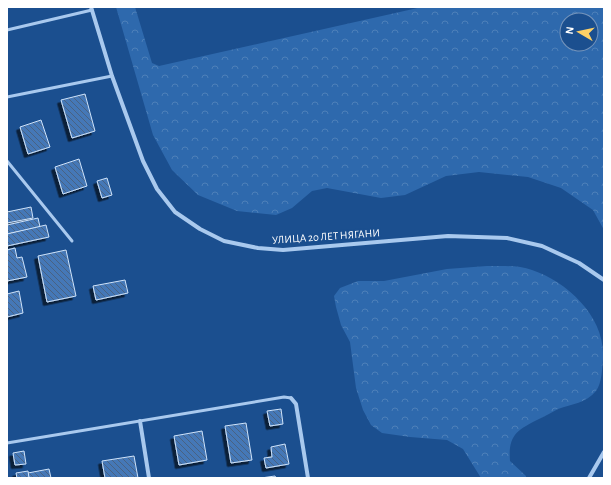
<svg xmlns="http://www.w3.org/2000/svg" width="611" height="485" font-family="'Alegreya Sans',sans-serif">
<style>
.forest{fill:url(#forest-crowns);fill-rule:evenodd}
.building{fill:url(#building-back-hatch);stroke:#cfe3fa;filter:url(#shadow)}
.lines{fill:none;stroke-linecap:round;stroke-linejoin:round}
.lane{stroke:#a9c9ee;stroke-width:3}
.street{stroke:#a9c9ee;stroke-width:4}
.labels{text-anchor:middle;stroke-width:4;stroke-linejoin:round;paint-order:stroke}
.street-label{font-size:11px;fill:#fff;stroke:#1b4f8f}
</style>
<defs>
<pattern id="forest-crowns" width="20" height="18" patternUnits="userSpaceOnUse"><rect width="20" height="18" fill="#2e69ad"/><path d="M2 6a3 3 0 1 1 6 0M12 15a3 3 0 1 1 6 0" fill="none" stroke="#4d80b9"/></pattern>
<pattern id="building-back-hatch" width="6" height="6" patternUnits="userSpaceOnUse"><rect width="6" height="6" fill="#4478b7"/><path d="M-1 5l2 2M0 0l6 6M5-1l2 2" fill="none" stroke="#486282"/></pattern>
<filter id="shadow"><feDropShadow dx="-3.5" dy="3.5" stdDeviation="0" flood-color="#0009"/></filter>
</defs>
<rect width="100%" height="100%" fill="#1b4f8f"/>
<g class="forest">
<path d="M116,7h19l17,56 7,3 263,-59h182v223l-11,-20 -32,-22 -33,-11 -49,-5 -33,4 -41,19 -24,3 -54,-10 -15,3 -20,17 -16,7 -39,-4 -39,-16 -26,-25 -19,-35zM567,20h24v24h-24z"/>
<path d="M487,266c15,0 31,-1 45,4 36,12 74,48 71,89 -1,10 -1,24 -7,32 -10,12 -24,13 -38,18 -6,3 -12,7 -19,10 -22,11 -31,16 -29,42l16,15v2h-45l-18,-29 -16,-9 -37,-3 -28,-4 -11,-8 -8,-15 -7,-22 -6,-46 -9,-17 -5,-18 -2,-11 6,-8 18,-7h26l63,-12z"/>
</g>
<g class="building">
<path d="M85,94l10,37 -23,7 -11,-38z"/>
<path d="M41,120l9,27 -22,7 -8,-27z"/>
<path d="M79,159l8,27 -24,8 -8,-27z"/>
<path d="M107,178l5,17 -10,3 -5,-17z"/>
<path d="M31,207l2,11 -26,5v-11z"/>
<path d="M38,218l2,9 -33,7v-9z"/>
<path d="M46,225l3,12 -42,9v-12z"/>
<path d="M15,248l2,10 5,-1 5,20 -20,4v-31z"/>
<path d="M66,250l10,46 -29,6 -9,-46z"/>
<path d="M125,280l3,13 -32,7 -3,-14z"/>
<path d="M19,291l4,22 -16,4v-23z"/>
<path d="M281,409l2,15 -13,2 -3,-15z"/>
<path d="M246,423l6,37 -21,3 -6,-37z"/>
<path d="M202,431l5,29 -28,5 -5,-29z"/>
<path d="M285,444l4,20 -23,4 -2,-10 8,-1 -1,-10z"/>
<path d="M24,451l2,13 -11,1 -2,-12z"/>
<path d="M134,456l4,22h-33l-3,-17z"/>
<path d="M49,469l2,9h-22l-1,-5z"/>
<path d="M28,471l1,7h-12l-1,-5z"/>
<path d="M275,476l1,2h-15z"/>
</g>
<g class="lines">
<g class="lane">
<path d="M7,30l85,-20"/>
<path d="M7,97l105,-21"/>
<path d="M7,161l65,80"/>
<path d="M7,443l277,-46 7,1"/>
</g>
<g class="street">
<path d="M91,7l21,69 31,85 14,28 18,23 25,17 24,12 34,7 25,2 165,-14 59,2 35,8 37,17 25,17"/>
<path d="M291,398l5,6 12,74"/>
<path d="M140,421l9,57"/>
<path d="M589,478l15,-26"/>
</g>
</g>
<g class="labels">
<g class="street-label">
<text transform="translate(326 236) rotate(-4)" y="4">УЛИЦА 20 ЛЕТ НЯГАНИ</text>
</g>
</g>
<rect width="611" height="485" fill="none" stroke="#ffffff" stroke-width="16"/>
<g transform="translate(579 32) rotate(279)"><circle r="19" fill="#1b4f8f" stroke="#7695bc"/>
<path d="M0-3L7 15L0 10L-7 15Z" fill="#ffd166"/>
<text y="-6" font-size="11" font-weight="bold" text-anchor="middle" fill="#ffffff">N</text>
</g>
</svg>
